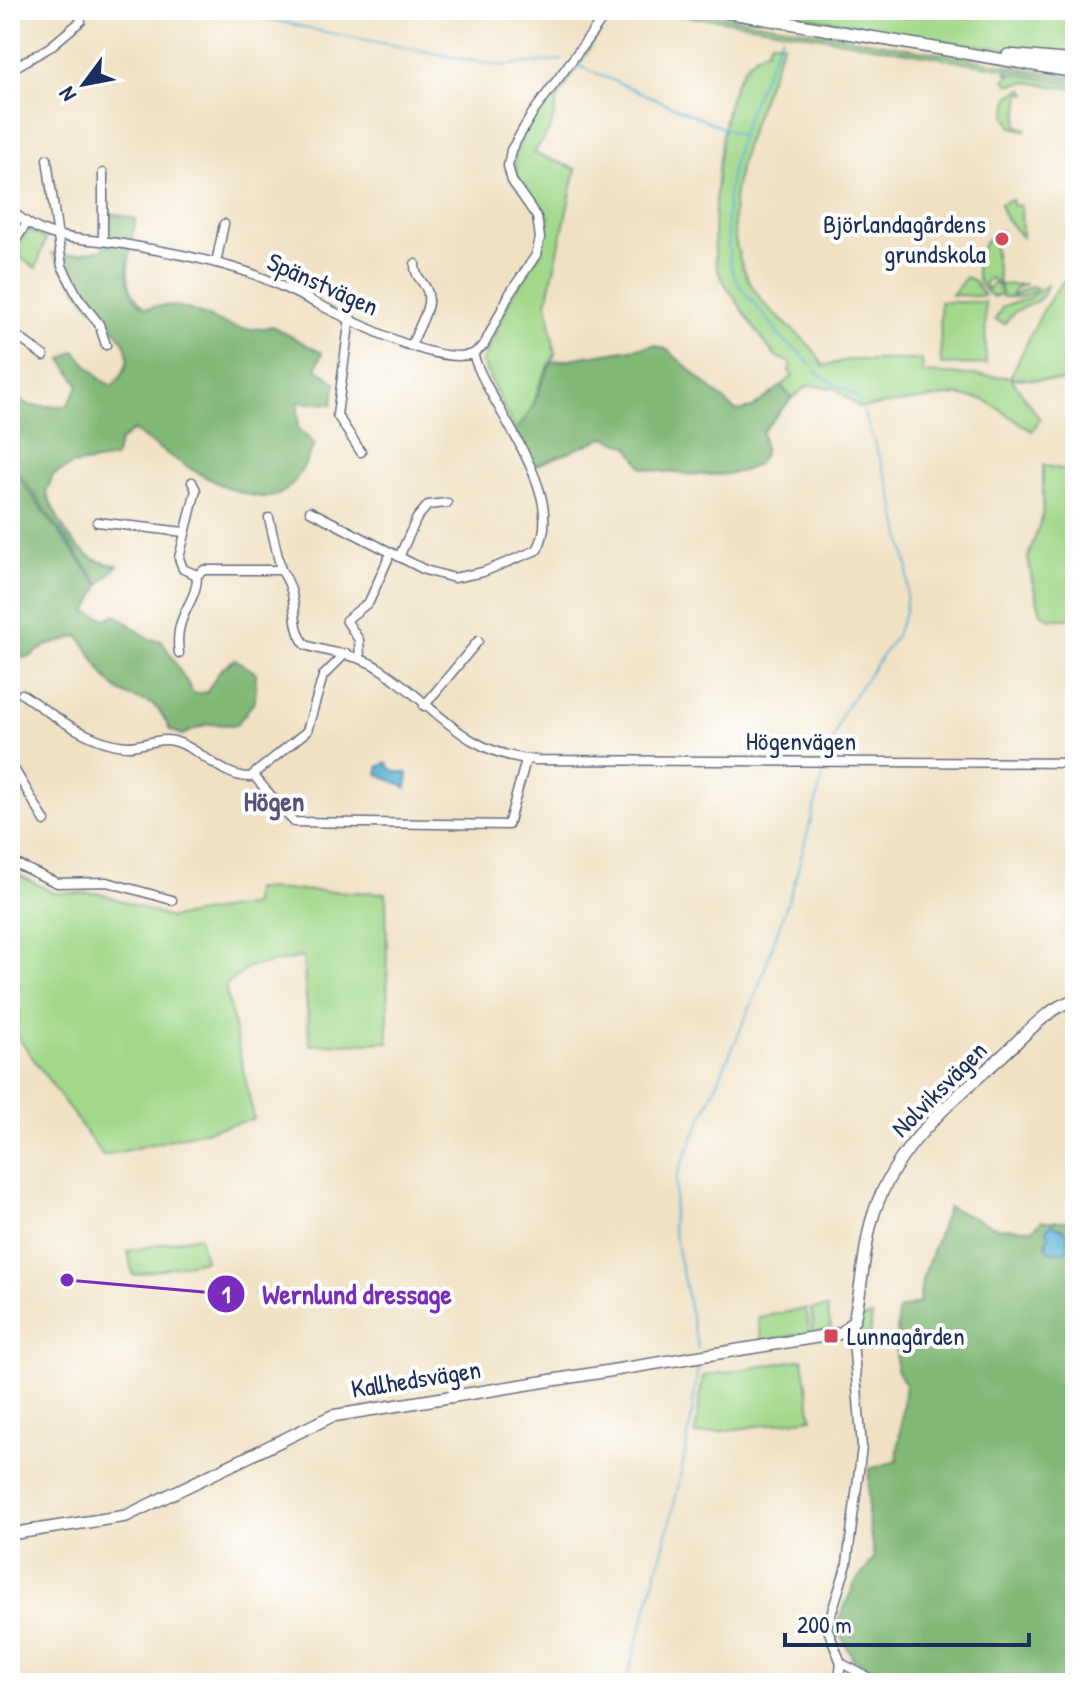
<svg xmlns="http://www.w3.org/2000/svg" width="1085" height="1693" font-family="'Patrick Hand',sans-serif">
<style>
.green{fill:#a1d889;stroke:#5e8474;stroke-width:2}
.forest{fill:#80b875;stroke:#4e746a;stroke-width:2;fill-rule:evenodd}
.water{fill:#52aed0;stroke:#366e97;stroke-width:2}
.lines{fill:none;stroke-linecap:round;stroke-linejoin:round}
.stream{stroke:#52aed0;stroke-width:2}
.street-casing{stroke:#666d81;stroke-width:11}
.secondary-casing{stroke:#666d81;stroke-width:14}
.street{stroke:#fff;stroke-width:8}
.secondary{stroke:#fff;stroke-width:11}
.poi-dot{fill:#d1495b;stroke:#fff;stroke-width:3}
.labels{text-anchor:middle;stroke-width:8;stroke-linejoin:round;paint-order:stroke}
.poi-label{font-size:26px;fill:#1b2f5e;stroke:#fff;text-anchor:end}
.street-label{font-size:26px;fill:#1b2f5e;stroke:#fff}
.neighbourhood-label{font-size:28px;font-weight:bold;fill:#58527a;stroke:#fff}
.leader{fill:none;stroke:#7b2cbf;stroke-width:3}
.callout-dot{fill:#7b2cbf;stroke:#fff;stroke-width:3}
.mark-label{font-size:24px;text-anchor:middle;font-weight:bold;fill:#fff}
.callout-label{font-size:28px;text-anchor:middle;font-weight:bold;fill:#7b2cbf;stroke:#fff;stroke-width:8;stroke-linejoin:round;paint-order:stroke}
</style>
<rect width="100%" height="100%" fill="#fff"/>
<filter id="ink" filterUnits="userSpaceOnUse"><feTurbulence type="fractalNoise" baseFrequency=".0125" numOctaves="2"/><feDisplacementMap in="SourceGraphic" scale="16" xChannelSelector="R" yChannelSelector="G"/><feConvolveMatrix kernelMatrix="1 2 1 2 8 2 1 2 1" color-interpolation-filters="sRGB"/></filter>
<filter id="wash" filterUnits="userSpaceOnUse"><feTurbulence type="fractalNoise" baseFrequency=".006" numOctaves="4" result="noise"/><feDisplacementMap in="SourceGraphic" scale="32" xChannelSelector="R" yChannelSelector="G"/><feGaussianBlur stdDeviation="1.8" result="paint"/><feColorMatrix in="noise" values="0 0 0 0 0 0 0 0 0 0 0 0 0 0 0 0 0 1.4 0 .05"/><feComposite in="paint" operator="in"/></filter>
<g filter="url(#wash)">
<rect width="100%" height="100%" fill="#f0e1c3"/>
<g class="green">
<path d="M794,10h281v47l-127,-15 -156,-28z"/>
<path d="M678,11l21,1 374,65 2,4 -352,-61 -61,-6z"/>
<path d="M601,30l-43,68 -7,29 -17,26 42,16 -29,133 8,52 -16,31 -7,29 -17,17 -33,-69 28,-62 29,-45 10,-39c-15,-14 -31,-30 -34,-51 -5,-35 64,-107 86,-135z"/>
<path d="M771,41l12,2c-29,83 -85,182 -18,261 18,22 46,34 58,62l25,-6h74l1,13 87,4c14,-24 41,-97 65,-103v108l-64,-4 29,41 -8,12 -47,-31 -30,-5 -95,13 -25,-20 -26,-3 -17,13 -11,-12 12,-10 -4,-5 2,-7c-5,-4 -12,-5 -16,-9 -7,-6 -56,-78 -58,-87 -8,-34 3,-151 18,-183 7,-16 15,-29 32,-35z"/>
<path d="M1005,72l70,12v5l-49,-7 -17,3 -4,-6 5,-4z"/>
<path d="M1023,88l4,6 -6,-1 -4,33 9,2v3l-14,-4 -6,-11 3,-19z"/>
<path d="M1012,199l1,6 8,1 1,31 -16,-18 -6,-15z"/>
<path d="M28,230l18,9 -10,29 -24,-16z"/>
<path d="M1000,230l2,3 -9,6 6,45 -9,-6 -6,6 4,6 5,-7 5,2 3,8 -7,4c-29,-14 -19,-56 6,-67z"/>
<path d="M966,277l8,4 10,15 -32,-1z"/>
<path d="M1026,284l-10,4 -6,9 21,-11 6,2c-13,12 -22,9 -35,9l-2,-12z"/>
<path d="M1047,285c-5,25 -31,16 -42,39l-10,-4 8,-14 24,-7z"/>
<path d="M940,302h45l1,62 -45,1z"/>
<path d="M10,461l90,124 -1,2 -89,-121z"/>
<path d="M1043,465l32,7v147h-24l-10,-6 -9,-33 -4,-23 15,-42z"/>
<path d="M10,870l43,23h46l71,25 83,-13 1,-16 132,4 2,149 -78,3 -7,-88 -54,10 -24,19 29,133 -151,37 -93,-130z"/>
<path d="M199,1236l6,24 -72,15 -5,-24z"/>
<path d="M827,1308l4,20 -17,7 -3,-26z"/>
<path d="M806,1309l4,24 -48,8 -4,-24z"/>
<path d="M872,1316l-3,25h-5l-5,-7 1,-15z"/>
<path d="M803,1359l9,59 -117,17 8,-59z"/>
</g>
<g class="forest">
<path d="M107,212l29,7c-5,30 -20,71 11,89 49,-14 76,34 125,18l50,27 -6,15 20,15 -4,21 -34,-2v27l17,15c-9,17 -17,40 -35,50 -34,17 -119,-43 -147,-64l-13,12 -6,16 -42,7 -19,10 -7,18c16,34 31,70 72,72l-18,20 -90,-124v-65l21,10h36l12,-21 -17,-26 13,-8 24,27 13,8c38,-35 -2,-60 -26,-86 -13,-15 -23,-31 -34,-47l18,2 34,-6z"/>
<path d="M655,345l13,5 68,61 16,-3 29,-22 11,12 -30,34c1,6 3,14 2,20 -8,35 -97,21 -121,16l-15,-22 -23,-9 -70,29 -20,-35c21,-21 23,-44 37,-69z"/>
<path d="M10,466l89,121 -12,25 20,7 8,-5 34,25 13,2 32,53 13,-2 13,-22 15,-11 21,14 -1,28 -19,24 -29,-1 -25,11 -12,-5c-18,-41 -27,-21 -53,-41 -15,-12 -27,-38 -38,-53l-33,10 -17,11 -19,1z"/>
<path d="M948,1207l50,21 35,1 9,-8h33v462h-165l-57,-24 -17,-33 19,-43 19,-24 -6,-42 1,-48 28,-8 8,-78 -9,-13 2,-60 21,-7 3,-23zM1056,1226l7,2 6,14 -8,8 -16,-7z"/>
</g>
<g class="water">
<path d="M386,763l8,8 14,2 -1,15 -29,-14v-7z"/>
<path d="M1052,1224l14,7 3,14 -4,7h-14l-6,-5 4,-11 -3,-7z"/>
</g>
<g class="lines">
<g class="stream">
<path d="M232,10l88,21 180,35 62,-6"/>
<path d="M782,36c-30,66 -61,129 -54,204 1,14 1,28 9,41 11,17 25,31 37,46 7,9 -2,4 6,10 11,10 22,15 31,28"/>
<path d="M575,64l164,71"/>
<path d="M815,370c11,14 33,15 45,32"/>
<path d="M829,755l13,-42 53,-76 10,-25 2,-22 1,-22 -16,-75 -29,-82"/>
<path d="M698,1349l-26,-125 5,-49 79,-181 38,-111 30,-111"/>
<path d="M626,1683c29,-106 62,-209 72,-319"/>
</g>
</g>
</g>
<g filter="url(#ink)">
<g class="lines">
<defs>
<g id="street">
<path d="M10,70l40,-23 31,-26"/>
<path d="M47,159l15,107 16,31 21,27 7,21"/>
<path d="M103,173v68"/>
<path d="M10,209c37,35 66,27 113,35 39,7 80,14 118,26 56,16 181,100 232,84l11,-9 26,-52 26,-38 4,-17 -3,-21 -25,-36 -4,-15 3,-16 21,-36 77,-104"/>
<path d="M10,249l16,-25"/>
<path d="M216,263l8,-39"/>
<path d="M350,317l-13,98 24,37"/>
<path d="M10,331l34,25"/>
<path d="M411,346c5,-14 20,-37 17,-52 -2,-12 -14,-16 -13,-30"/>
<path d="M192,482l4,8 -17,68 4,11 14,6 7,-5h77c20,26 8,57 25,75 24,9 49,8 71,22 58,35 82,87 159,93l539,3"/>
<path d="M310,511l115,59 29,8 29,-6 54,-22c32,-56 -48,-143 -64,-196"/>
<path d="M269,518l12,52"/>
<path d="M97,522l87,10"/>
<path d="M399,557l18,-39 11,-13 19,-2"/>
<path d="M179,653c-6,-39 19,-50 18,-78"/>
<path d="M360,658l-1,-18 -13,-20 23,-18 19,-43"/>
<path d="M22,694c27,19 70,51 106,52 16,0 33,-10 49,-4 25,8 45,35 73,35l57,-46 16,-55 23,-23"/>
<path d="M424,706l54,-65"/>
<path d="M10,762l35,59"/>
<path d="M254,776l40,46 214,3 18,-65"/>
<path d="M10,861l47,22 50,-1 65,18"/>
<path d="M841,1663l38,20"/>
<path d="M838,1683l3,-20 -14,-36 20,-63 15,-117 -9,-106 -5,-12"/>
</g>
<g id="secondary">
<path d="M713,10l362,62"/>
<path d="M1008,55l67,6"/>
<path d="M10,1534l116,-18 206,-100 510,-83 12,-13c8,-32 9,-65 17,-97 19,-73 78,-119 131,-167 21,-19 46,-49 73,-56"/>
</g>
</defs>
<use href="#street" class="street-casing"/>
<use href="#secondary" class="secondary-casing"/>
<use href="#street" class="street"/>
<use href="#secondary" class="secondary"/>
</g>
</g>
<g class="poi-dot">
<circle cx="1002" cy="239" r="8"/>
<rect x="823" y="1328" width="16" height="16" rx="4"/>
</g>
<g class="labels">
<g class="poi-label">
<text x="986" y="233">Björlandagårdens<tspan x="986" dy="30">grundskola</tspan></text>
<text x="847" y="1345" text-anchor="start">Lunnagården</text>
</g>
<g class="street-label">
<text transform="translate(323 284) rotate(24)" y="9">Spänstvägen</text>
<text x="801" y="750">Högenvägen</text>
<text transform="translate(939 1089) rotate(-45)" y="9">Nolviksvägen</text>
<text transform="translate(416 1379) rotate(-9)" y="9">Kallhedsvägen</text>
</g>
<g class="neighbourhood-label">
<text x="274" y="811">Högen</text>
</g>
</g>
<path class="leader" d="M67 1280L226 1294"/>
<g class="callout-dot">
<circle cx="67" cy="1280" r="8"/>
<circle cx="226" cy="1294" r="20"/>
</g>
<g class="mark-label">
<text x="226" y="1303">1</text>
</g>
<g class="callout-label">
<text x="357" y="1304">Wernlund dressage</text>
</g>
<rect width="1085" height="1693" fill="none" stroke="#fff" stroke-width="40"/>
<g transform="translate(84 84) rotate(238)" stroke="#ffffff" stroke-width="6" paint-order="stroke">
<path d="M0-6L14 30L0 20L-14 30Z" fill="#1b2f5e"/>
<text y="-12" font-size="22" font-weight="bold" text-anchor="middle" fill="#1b2f5e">N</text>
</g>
<path d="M785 1633v12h244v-12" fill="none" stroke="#1b2f5e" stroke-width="4"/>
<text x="797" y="1633" font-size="24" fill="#1b2f5e" stroke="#ffffff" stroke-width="6" paint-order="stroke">200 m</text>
</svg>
